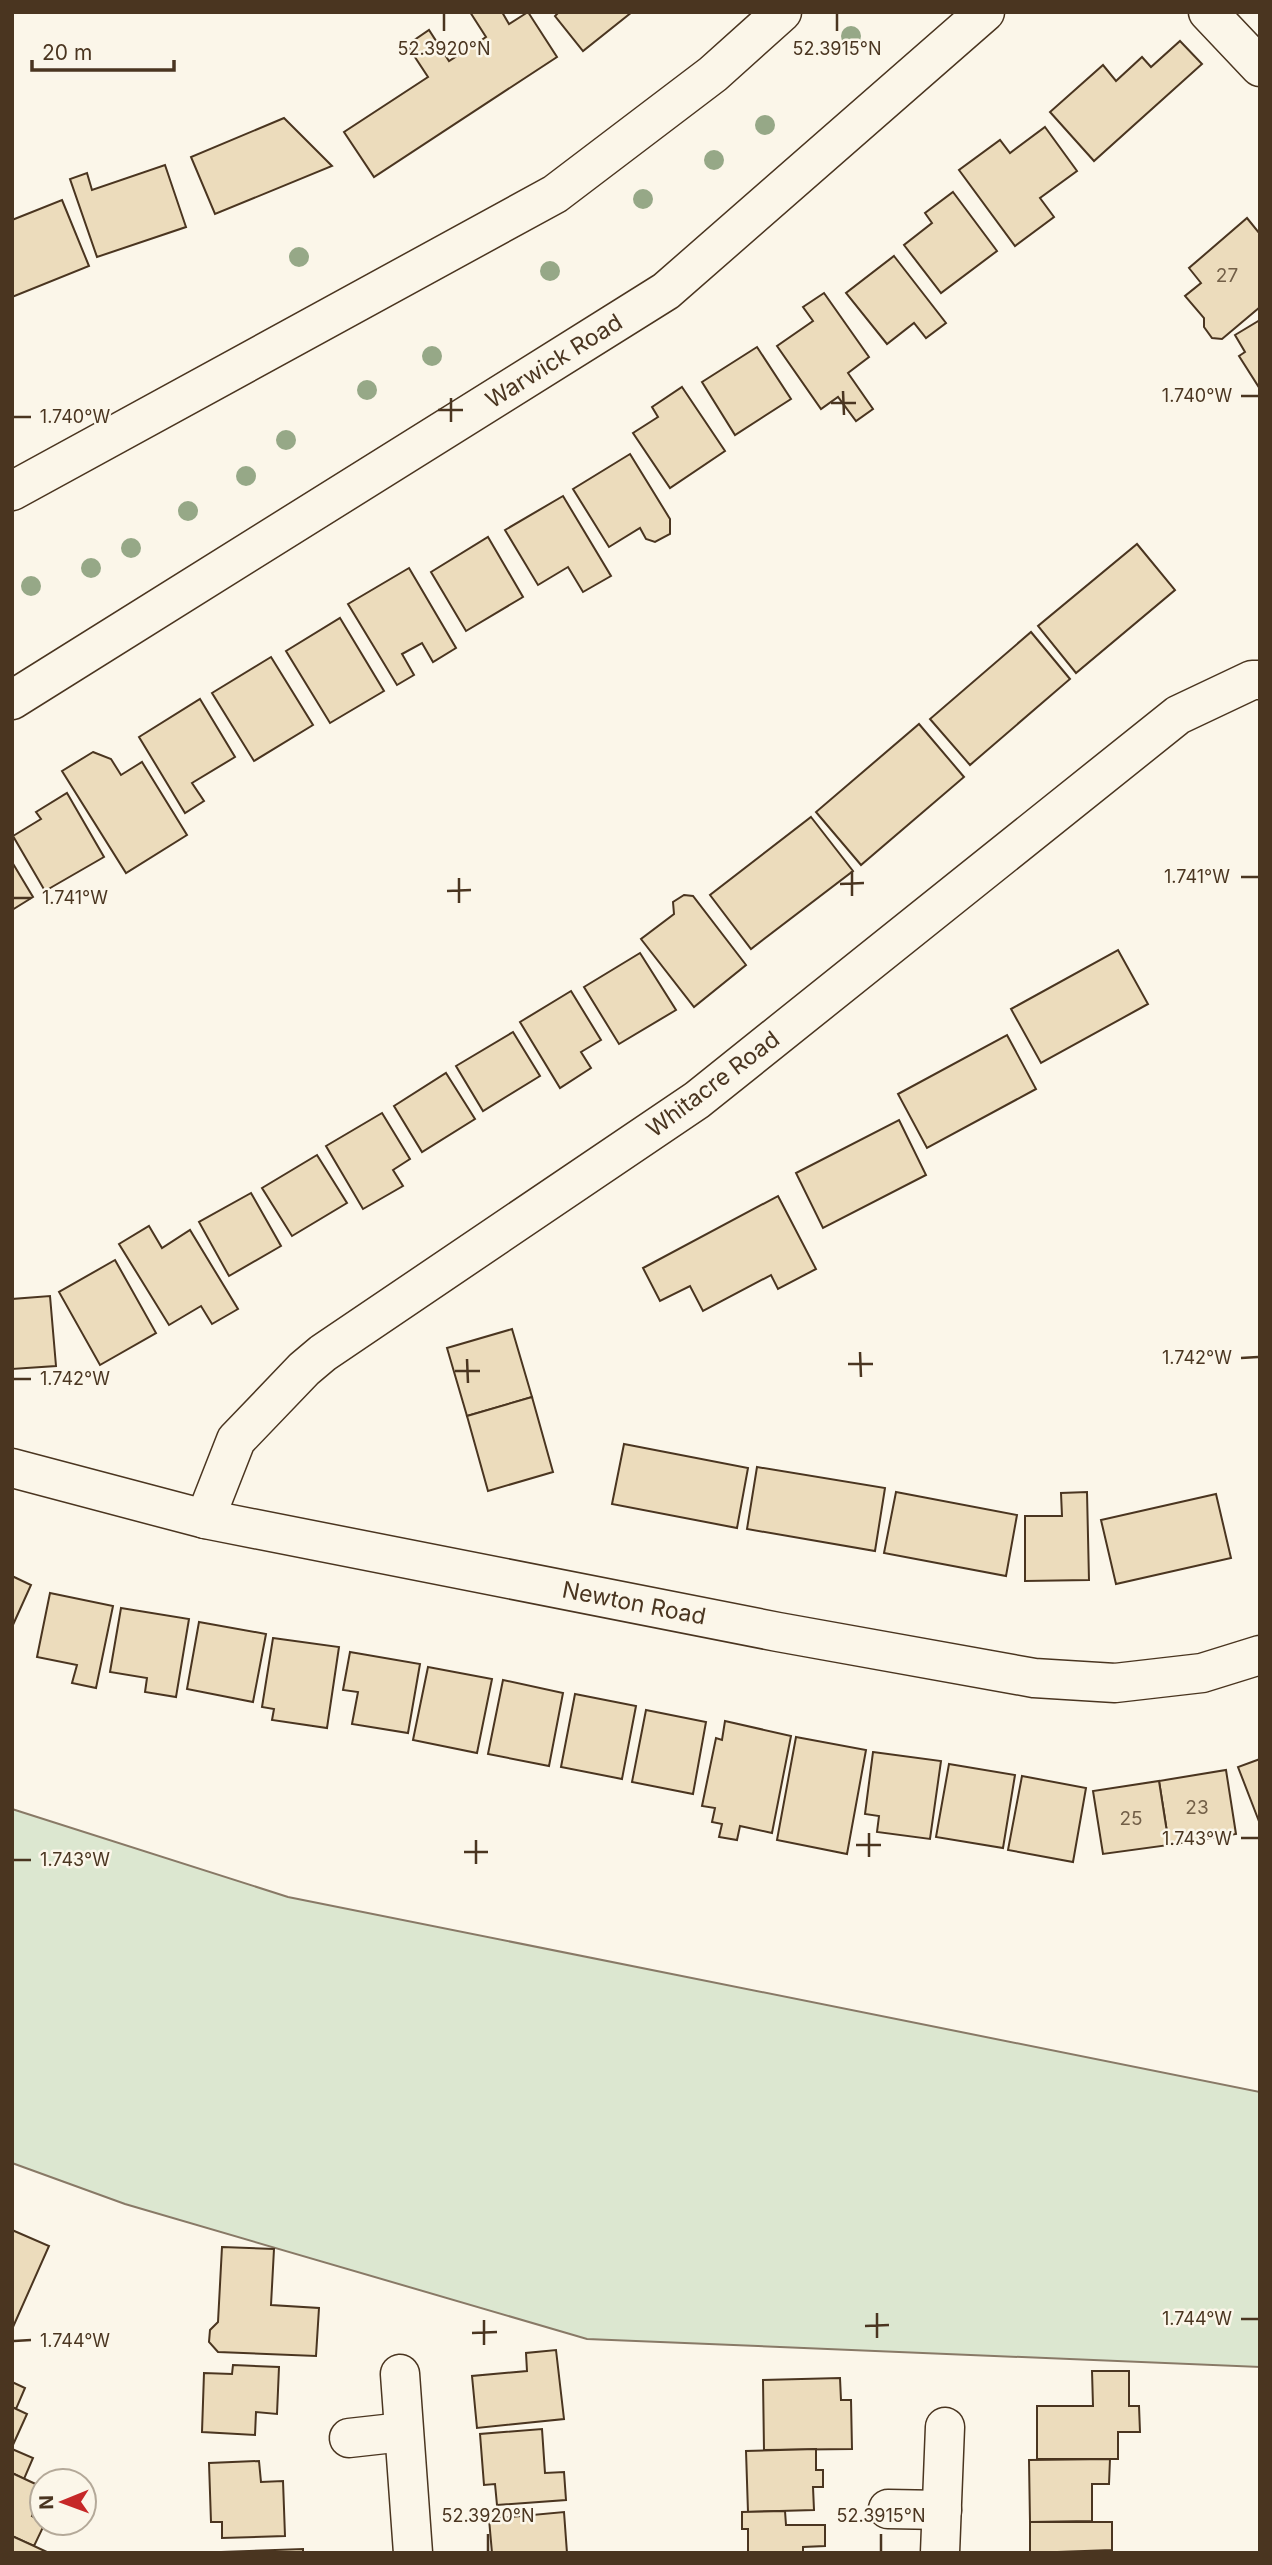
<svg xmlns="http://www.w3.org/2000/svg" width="1272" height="2565" font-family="Inter,sans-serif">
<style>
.green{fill:#dce7d0;stroke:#887966;stroke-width:2}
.building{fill:#ecdcbc;stroke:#4a3520;stroke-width:2}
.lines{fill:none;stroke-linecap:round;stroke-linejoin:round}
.minor-casing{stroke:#4a3520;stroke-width:41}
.major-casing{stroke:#4a3520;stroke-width:41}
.minor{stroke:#fbf6e9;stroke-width:38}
.major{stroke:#fbf6e9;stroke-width:38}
.tree{fill:#96a887}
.ticks{fill:none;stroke:#4a3520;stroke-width:2.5}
.labels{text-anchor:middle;stroke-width:5;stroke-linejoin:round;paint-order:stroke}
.number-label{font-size:19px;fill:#725f47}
.street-label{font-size:23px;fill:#4a3520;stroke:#fbf6e9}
.ticks-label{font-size:18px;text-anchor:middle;fill:#4a3520;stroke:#fbf6e9;stroke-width:5;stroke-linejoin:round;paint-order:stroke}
</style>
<rect width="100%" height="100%" fill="#fbf6e9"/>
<path class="green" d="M12,1809l276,88 972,195v275l-673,-28 -462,-135 -113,-41z"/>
<g class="building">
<path d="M470,12h32l7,12 19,-12 29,45 -183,120 -30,-45 84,-55 -21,-32 22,-15 20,31 37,-24z"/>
<path d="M559,12h73l-49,39 -28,-35z"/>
<path d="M1180,41l22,23 -108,97 -44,-49 53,-47 13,16 26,-24 9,10z"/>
<path d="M284,118l48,48 -117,48 -24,-57z"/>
<path d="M1045,127l32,44 -37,27 14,19 -39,29 -56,-76 41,-30 10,13z"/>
<path d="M165,165l21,62 -89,30 -27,-78 17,-6 5,17z"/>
<path d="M953,192l44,59 -56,42 -37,-48 28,-22 -7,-10z"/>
<path d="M62,200l27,66 -77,31v-77z"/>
<path d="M1247,218l13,16v73l-38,32 -10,-1 -8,-11v-9l-19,-22 16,-13 -12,-15z"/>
<path d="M894,256l52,67 -20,15 -12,-15 -27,21 -41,-51z"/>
<path d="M824,293l45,64 -21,16 25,36 -17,12 -18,-24 -17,12 -44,-63 36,-25 -10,-14z"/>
<path d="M1260,320v69l-21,-33 6,-4 -10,-17z"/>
<path d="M757,347l34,52 -56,36 -33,-53z"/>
<path d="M682,387l43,64 -55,37 -37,-55 25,-16 -6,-10z"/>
<path d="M630,454l40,65v15l-15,8 -9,-3 -6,-11 -31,19 -36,-58z"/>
<path d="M563,496l48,80 -28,16 -15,-25 -30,18 -33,-55z"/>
<path d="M488,537l35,60 -57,34 -35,-59z"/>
<path d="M1137,544l38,46 -99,83 -38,-47z"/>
<path d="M409,568l47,80 -23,14 -11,-19 -20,11 12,21 -17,10 -49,-81z"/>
<path d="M340,618l44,73 -54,32 -44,-72z"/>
<path d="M1031,632l39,47 -100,86 -40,-46z"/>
<path d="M271,657l42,68 -59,36 -42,-68z"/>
<path d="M200,699l35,58 -43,26 12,18 -19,12 -46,-76z"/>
<path d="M919,724l45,53 -103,88 -45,-53z"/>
<path d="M93,752l18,7 10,16 21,-13 45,73 -61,38 -64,-102z"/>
<path d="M67,793l37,64 -59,34 -32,-55 28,-17 -5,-7z"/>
<path d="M811,817l42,54 -102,78 -41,-54z"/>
<path d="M12,862l21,35 -21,13z"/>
<path d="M684,895l9,1 53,69 -52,42 -53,-68 33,-25 -1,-12z"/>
<path d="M1118,950l30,54 -107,59 -30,-54z"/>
<path d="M640,953l36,57 -57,34 -35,-57z"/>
<path d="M571,991l30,49 -20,12 10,16 -31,20 -40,-66z"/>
<path d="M513,1032l27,44 -57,35 -27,-45z"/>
<path d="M1007,1035l29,54 -109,59 -29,-54z"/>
<path d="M446,1073l29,46 -53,33 -28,-46z"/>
<path d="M382,1113l28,46 -17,11 10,16 -40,23 -37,-63z"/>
<path d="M899,1120l27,55 -103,53 -27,-55z"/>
<path d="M317,1155l30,48 -55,33 -30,-48z"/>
<path d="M251,1193l30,53 -52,30 -30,-54z"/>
<path d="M778,1196l38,73 -38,20 -7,-14 -68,36 -13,-25 -30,15 -17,-33z"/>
<path d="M149,1226l13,22 28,-18 48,79 -26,15 -11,-18 -32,19 -50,-81z"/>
<path d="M115,1260l41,73 -56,32 -41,-73z"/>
<path d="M50,1296l6,70 -44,3v-70z"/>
<path d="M512,1329l20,68 -65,19 -20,-68z"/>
<path d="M532,1397l21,75 -65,19 -21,-75z"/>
<path d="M624,1444l124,24 -11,60 -125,-24z"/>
<path d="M757,1467l128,21 -10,63 -128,-22z"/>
<path d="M896,1492l121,23 -11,61 -122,-23z"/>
<path d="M1087,1492l2,88 -64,1v-65h37l-1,-23z"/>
<path d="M1216,1494l15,64 -115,26 -15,-64z"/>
<path d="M12,1576l19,9 -19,42z"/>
<path d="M50,1593l63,13 -17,82 -24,-5 5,-18 -40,-8z"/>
<path d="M121,1608l68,11 -13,78 -31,-5 2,-14 -37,-6z"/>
<path d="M199,1622l67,12 -13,68 -66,-13z"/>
<path d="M273,1638l66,9 -12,81 -55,-8 2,-11 -12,-2z"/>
<path d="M350,1652l70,12 -12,69 -56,-9 6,-32 -15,-2z"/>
<path d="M428,1667l64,12 -15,74 -64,-13z"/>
<path d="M503,1680l60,13 -14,73 -61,-12z"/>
<path d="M575,1694l61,12 -14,73 -61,-12z"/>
<path d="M646,1710l60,12 -13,72 -61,-12z"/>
<path d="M725,1721l66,15 -19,97 -32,-7 -3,14 -18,-3 3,-13 -10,-2 3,-14 -13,-2 14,-68 6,2z"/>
<path d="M796,1737l70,13 -19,104 -70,-14z"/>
<path d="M873,1752l68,9 -11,78 -53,-7 2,-16 -14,-2z"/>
<path d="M1260,1759v65l-22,-57z"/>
<path d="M949,1764l66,11 -12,73 -67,-11z"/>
<path d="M1226,1770l10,64 -67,11 -10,-64z"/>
<path d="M1022,1776l64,12 -13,74 -65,-12z"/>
<path d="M1159,1781l10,64 -66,9 -10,-63z"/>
<path d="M12,2230l37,16 -36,81h-1z"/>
<path d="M222,2247l52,2 -3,56 48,3 -3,48 -98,-4 -9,-10 1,-12 8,-8z"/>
<path d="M556,2350l8,69 -87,9 -5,-52 55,-5 -1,-18z"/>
<path d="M233,2365l46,2 -2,47 -21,-2 -1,23 -53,-3 2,-59 28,1z"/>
<path d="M1092,2371h37v35h10l1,26h-22v27h-81v-53h56z"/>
<path d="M840,2378l1,22h10l1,49 -88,1 -1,-70z"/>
<path d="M12,2382l13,6 -9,21 -4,-2z"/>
<path d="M12,2407l15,7 -15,33z"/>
<path d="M542,2429l3,44 19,-1 2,28 -69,5 -2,-21 -11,1 -4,-51z"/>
<path d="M12,2449l21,9 -9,21 -12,-6z"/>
<path d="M816,2449v21h7v17h-10l1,23 -66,2 -2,-61z"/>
<path d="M1110,2459l-1,25h-17v37l-62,1 -1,-62z"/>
<path d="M259,2461l2,21 22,-1 2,55 -63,2v-16h-11l-2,-59z"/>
<path d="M12,2473l30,14v6l-10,23 13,7 -11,23 -22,-10z"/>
<path d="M785,2511l1,14h39v21l-22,1v6h-55v-24h-6v-17z"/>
<path d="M564,2512l3,41h-75l-3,-34z"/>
<path d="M1030,2522h82v28l-82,3z"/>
<path d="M12,2536l22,10 15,7h-37z"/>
<path d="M303,2549v4h-81v-1z"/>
</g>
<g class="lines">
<defs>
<g id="minor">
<path d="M1208,12l52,55"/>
<path d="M12,700l654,-409 319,-279"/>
<path d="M12,1468l193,51 573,113 256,46 81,5 87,-10 58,-18"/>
<path d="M205,1519l31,-79 68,-71 19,-16 374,-253 481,-385 74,-35h8"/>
<path d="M400,2374l13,179"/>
<path d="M349,2438l54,-6"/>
<path d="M888,2509l54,1"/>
<path d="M940,2553l5,-126"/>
</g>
<path id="major" d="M12,491l543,-297 158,-120 69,-62"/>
</defs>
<use href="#minor" class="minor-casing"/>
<use href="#major" class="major-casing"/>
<use href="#minor" class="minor"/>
<use href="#major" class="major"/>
</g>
<g class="tree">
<circle cx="851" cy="36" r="10"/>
<circle cx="765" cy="125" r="10"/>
<circle cx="714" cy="160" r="10"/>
<circle cx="643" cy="199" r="10"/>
<circle cx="299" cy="257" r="10"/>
<circle cx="550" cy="271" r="10"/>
<circle cx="432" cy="356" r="10"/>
<circle cx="367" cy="390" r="10"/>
<circle cx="286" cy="440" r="10"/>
<circle cx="246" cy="476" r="10"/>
<circle cx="188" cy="511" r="10"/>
<circle cx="131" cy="548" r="10"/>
<circle cx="91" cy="568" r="10"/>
<circle cx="31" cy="586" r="10"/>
</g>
<path class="ticks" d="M444,14v17M837,14v17M843,391l1,24M1241,396h17M451,398v24M831,403h25M438,410h25M14,417h17M852,871v25M1241,877h17M459,878v25M840,884l24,-1M447,891l24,-1M14,898h17M860,1352l1,25M1241,1358l17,-1M467,1359l1,24M848,1364h25M455,1371h25M14,1379h17M869,1833v24M1241,1838h17M476,1840v24M856,1845h25M464,1852h24M14,1860h17M877,2313v25M1241,2319h17M484,2320v25M865,2326l24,-1M472,2333l25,-1M14,2341l17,-1M488,2534v17M881,2534v17"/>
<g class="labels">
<g class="number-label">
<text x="1227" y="282">27</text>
<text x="1197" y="1814">23</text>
<text x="1131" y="1825">25</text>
</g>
<g class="street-label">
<text transform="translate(554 361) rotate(-32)" y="8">Warwick Road</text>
<text transform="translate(713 1084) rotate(-37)" y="8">Whitacre Road</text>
<text transform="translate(634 1603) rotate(11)" y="8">Newton Road</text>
</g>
</g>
<g class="ticks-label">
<text x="444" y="55">52.3920°N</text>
<text x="837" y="55">52.3915°N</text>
<text x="1197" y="402">1.740°W</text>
<text x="75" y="423">1.740°W</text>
<text x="1197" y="883">1.741°W</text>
<text x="75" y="904">1.741°W</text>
<text x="1197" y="1364">1.742°W</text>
<text x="75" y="1385">1.742°W</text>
<text x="1197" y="1845">1.743°W</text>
<text x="75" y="1866">1.743°W</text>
<text x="1197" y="2325">1.744°W</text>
<text x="75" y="2347">1.744°W</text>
<text x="488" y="2522">52.3920°N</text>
<text x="881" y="2522">52.3915°N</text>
</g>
<rect width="1272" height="2565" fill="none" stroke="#4a3520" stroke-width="28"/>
<g transform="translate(63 2502) rotate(269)"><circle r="33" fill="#fbf6e9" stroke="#b4a999" stroke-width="2"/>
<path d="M0-5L12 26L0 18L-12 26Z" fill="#c62828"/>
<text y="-10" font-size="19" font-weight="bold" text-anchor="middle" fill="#4a3520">N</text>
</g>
<path d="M32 60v10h142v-10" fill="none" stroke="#4a3520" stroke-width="3.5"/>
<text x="42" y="60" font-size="21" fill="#4a3520" stroke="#fbf6e9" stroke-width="5" paint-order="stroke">20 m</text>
</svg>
